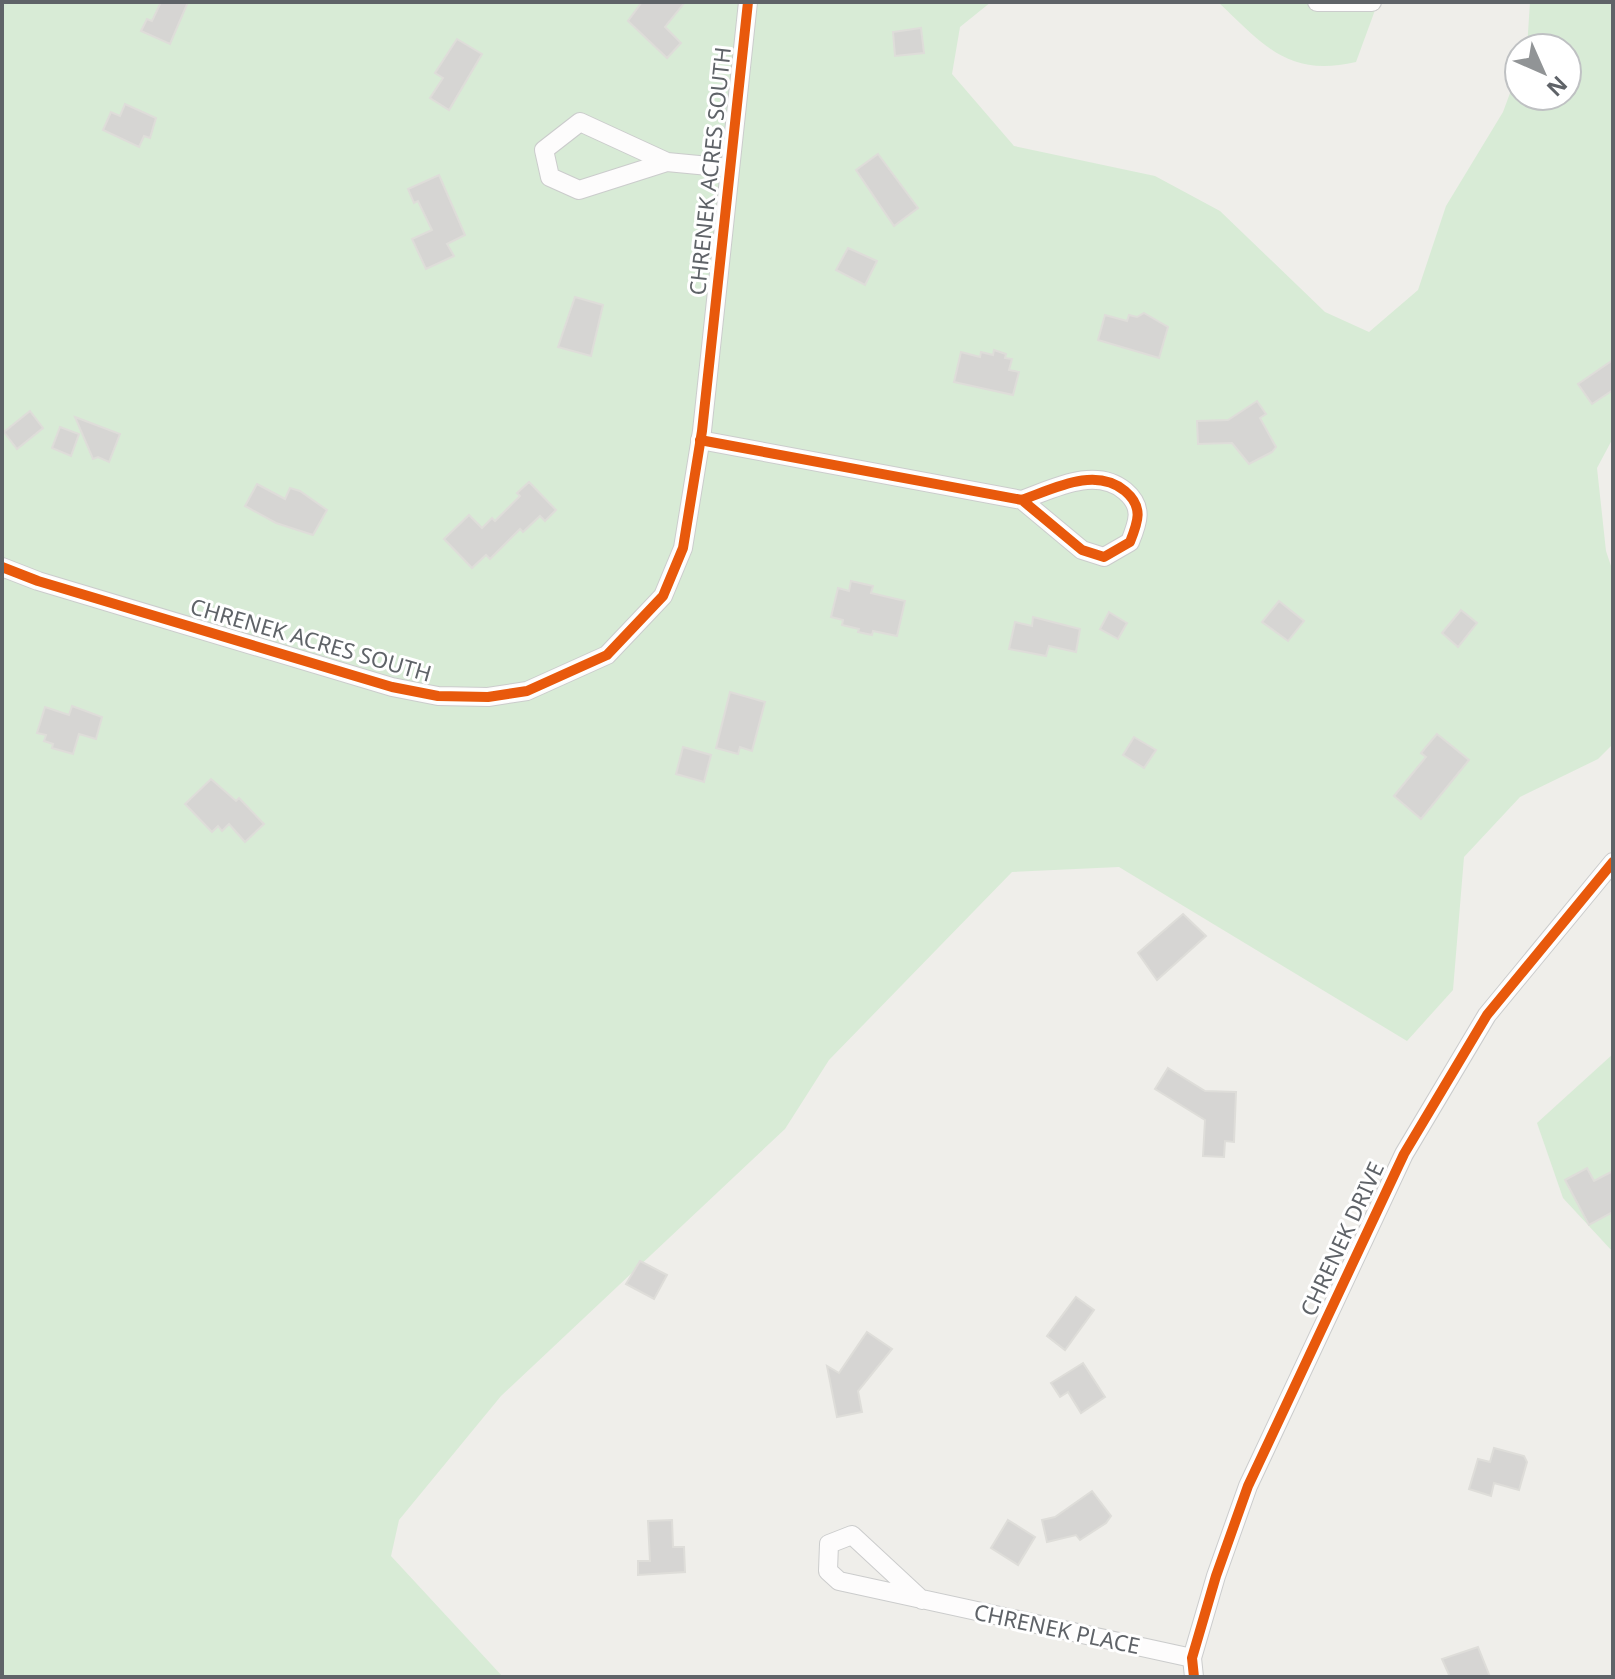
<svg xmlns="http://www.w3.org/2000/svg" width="1615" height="1679" viewBox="0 0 1615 1679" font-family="'Noto Sans',sans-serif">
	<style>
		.green { fill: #d8ebd6 }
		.building { fill: #d6d5d3; stroke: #deddd9; stroke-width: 2 }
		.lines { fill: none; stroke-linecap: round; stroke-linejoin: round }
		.street-casing { stroke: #cbcccc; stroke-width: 20 }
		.street { stroke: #fdfcfc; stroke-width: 18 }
		.cycleway-casing { stroke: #fff; stroke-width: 15 }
		.cycleway { stroke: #e8590c; stroke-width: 10 }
		.labels { text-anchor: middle; stroke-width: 6; stroke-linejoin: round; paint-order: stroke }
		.street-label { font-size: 22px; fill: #5f6368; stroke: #fff }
	</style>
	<rect width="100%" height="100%" fill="#efeeea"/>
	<!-- green -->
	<g class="green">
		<path d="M2,2H991L960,27L952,74L1014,146L1155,176L1220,211L1325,312L1369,332L1418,290L1446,206L1503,112L1519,69V96H1567V48H1527L1530,2H1613V438L1597,468L1606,551L1613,572V744L1598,759L1520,797L1464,857L1453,990L1407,1041L1119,867L1012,872L829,1060L785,1129L501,1396L399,1520L391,1556L503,1677H2Z"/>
		<path d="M1218,2H1378L1356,62C1288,78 1264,45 1218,2Z"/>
		<path d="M1613,1054V1252L1563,1198L1537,1123Z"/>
	</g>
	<!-- building -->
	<g class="building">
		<path d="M161,2H188L170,44L141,31L147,19L152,21Z"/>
		<path d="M642,2H685L665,27L681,43L667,58L628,21Z"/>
		<path d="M921,28L924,53L895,56L893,32Z"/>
		<path d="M457,39L482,54L449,110L430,98L443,78L435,73Z"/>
		<path d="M125,104L156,118L150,138L144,136L139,147L103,130L111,112L120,116Z"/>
		<path d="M878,154L918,208L894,226L856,170Z"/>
		<path d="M439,175L465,235L447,244L454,256L426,269L412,239L432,230L418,201L414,203L408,189Z"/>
		<path d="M848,248L877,261L865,285L836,270Z"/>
		<path d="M575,297L603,305L591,356L558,347Z"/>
		<path d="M1144,313L1168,327L1159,358L1098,340L1105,315L1127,321L1129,315L1137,317Z"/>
		<path d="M994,350L1006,354L1005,358L1012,359L1009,370L1019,372L1013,395L954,382L961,352L980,357L981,352L993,355Z"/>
		<path d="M1613,360V390L1592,404L1578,384Z"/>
		<path d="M1257,401L1266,414L1260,418L1276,447L1272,452L1249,464L1232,443L1198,444L1197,421L1228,420Z"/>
		<path d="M30,411L43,428L17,449L4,432Z"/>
		<path d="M75,417L120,434L109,462L98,457L93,459Z"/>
		<path d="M60,427L79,434L71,456L52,448Z"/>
		<path d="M529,482L556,510L545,521L540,516L523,532L520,529L490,559L486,555L472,568L444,539L469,515L482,528L492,518L495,521L520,496L517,493Z"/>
		<path d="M257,484L285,499L290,488L300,491L327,510L313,535L276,523L245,506Z"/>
		<path d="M851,581L873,586L871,593L905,601L897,636L873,631L872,635L858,632L859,629L842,625L843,620L831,617L838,588L849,591Z"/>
		<path d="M1279,601L1304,621L1288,641L1262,622Z"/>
		<path d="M1461,610L1477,623L1458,647L1442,633Z"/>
		<path d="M1109,612L1127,623L1118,639L1100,629Z"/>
		<path d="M1033,617L1080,629L1076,652L1049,646L1046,656L1009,649L1015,622L1032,626Z"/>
		<path d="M730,692L765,702L752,751L740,747L738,754L716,748Z"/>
		<path d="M72,706L102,717L96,739L79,734L73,754L52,748L53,744L44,741L46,735L37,733L45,707L69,715Z"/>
		<path d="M1437,734L1469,760L1421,819L1394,796L1426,757L1421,753Z"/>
		<path d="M1134,737L1156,750L1144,768L1123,755Z"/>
		<path d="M683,747L711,755L704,782L676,774Z"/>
		<path d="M211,779L236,801L239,798L264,824L245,842L229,824L222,831L218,826L212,832L185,804Z"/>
		<path d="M1183,914L1206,936L1157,980L1138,953Z"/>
		<path d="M1168,1068L1205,1091L1236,1092L1234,1142L1225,1141L1224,1157L1203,1156L1205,1120L1155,1089Z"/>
		<path d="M1587,1168L1594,1181L1613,1171V1212L1589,1225L1565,1180Z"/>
		<path d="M640,1261L667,1275L654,1299L626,1284Z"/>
		<path d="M1076,1297L1094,1310L1065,1350L1047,1336Z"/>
		<path d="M867,1332L892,1349L858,1391L862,1412L837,1417L827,1366L839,1373Z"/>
		<path d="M1083,1363L1105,1397L1081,1413L1068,1392L1060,1397L1051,1383Z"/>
		<path d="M1494,1448L1524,1456L1527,1462L1519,1490L1494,1483L1491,1496L1469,1489L1478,1459L1490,1462Z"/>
		<path d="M1092,1491L1111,1516L1106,1523L1080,1540L1076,1535L1047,1542L1042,1520L1055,1517Z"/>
		<path d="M672,1520L673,1547H684L685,1572L638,1575V1561H650L648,1521Z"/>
		<path d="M1008,1520L1035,1537L1018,1565L991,1548Z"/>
		<path d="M1478,1647L1490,1677H1450L1442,1659Z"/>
	</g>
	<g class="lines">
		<defs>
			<g id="street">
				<path d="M1317,2H1372"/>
				<path d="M667,162L579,190L550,177L544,150L580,122L667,162L730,168"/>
				<path d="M700,440L1022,500L1082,550L1104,557L1130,542C1138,522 1144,507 1125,491C1095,466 1053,489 1022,500"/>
				<path d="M2,567L38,581L392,687L438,696L488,697L527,691L607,655L663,596L683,548L702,431L748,2"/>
				<path d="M922,1600L852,1535L829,1544L828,1571L839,1581L1192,1658"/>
				<path d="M1194,1677L1192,1658L1216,1576L1248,1486L1404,1154L1487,1015L1613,862"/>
			</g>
		</defs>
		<!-- street casing -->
		<use href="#street" class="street-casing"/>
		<!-- street -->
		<use href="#street" class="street"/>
		<defs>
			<g id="cycleway">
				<path d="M700,440L1022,500L1082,550L1104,557L1130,542C1138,522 1144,507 1125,491C1095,466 1053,489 1022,500"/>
				<path d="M2,567L38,581L392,687L438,696L488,697L527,691L607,655L663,596L683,548L702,431L748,2"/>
				<path d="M1194,1677L1192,1658L1216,1576L1248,1486L1404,1154L1487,1015L1613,862"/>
			</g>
		</defs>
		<!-- cycleway casing -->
		<use href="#cycleway" class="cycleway-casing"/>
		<!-- cycleway -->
		<use href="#cycleway" class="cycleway"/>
	</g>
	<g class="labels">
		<!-- street labels -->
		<g class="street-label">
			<text transform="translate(710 171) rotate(-84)" y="8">CHRENEK ACRES SOUTH</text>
			<text transform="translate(311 640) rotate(16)" y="8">CHRENEK ACRES SOUTH</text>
			<text transform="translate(1342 1239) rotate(-65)" y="8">CHRENEK DRIVE</text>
			<text transform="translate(1057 1629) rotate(12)" y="8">CHRENEK PLACE</text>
		</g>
	</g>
	<!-- border -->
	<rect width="1615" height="1679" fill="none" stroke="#5f6368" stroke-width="8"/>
	<!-- north arrow -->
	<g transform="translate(1543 72) rotate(135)"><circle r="38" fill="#ffffff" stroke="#bfc1c3" stroke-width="2"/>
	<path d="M0-6L14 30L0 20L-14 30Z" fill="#919496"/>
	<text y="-12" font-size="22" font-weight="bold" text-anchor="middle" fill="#5f6368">N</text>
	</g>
</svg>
